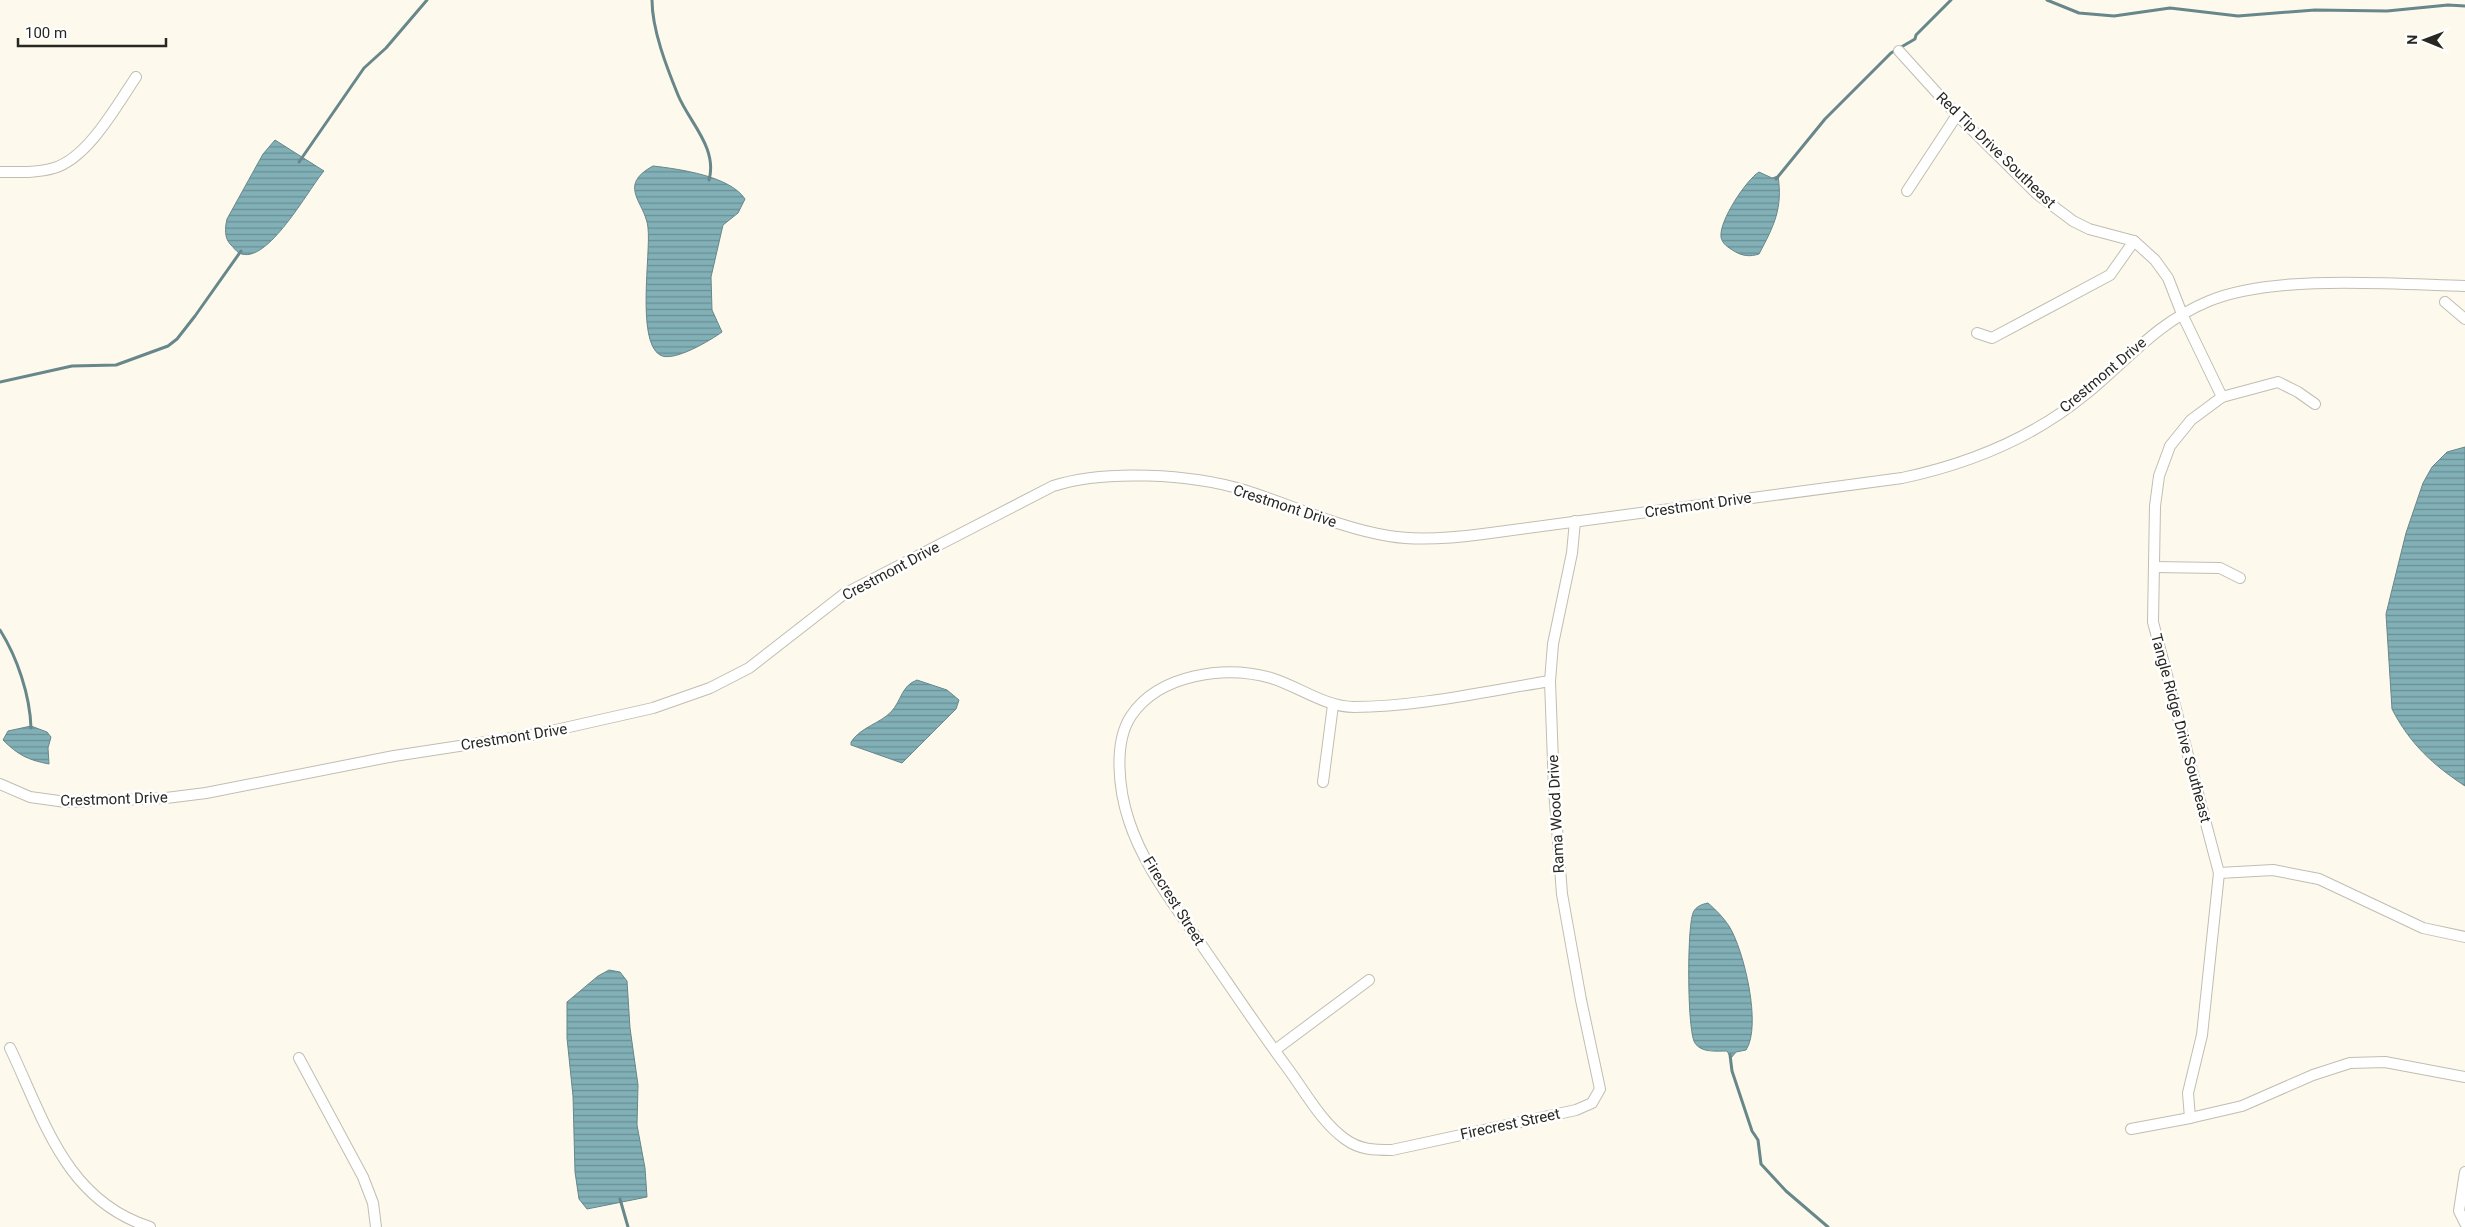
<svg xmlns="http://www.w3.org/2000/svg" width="2465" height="1227" viewBox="0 0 2465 1227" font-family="Roboto,sans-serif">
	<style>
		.water { fill: url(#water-rules); stroke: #67878a }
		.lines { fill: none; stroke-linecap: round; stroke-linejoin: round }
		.stream { stroke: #67878a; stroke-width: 3 }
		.street-casing { stroke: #c0beb1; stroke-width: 12 }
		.street { stroke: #fff; stroke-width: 10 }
		.labels { text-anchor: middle; stroke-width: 5; stroke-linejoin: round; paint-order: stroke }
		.street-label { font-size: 15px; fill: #282722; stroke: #fff }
	</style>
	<defs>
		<pattern id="water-rules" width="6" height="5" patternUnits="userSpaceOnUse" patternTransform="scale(1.25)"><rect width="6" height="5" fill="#82b0b7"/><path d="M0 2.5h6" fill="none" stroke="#6a8f94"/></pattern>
	</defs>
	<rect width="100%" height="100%" fill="#fdfaed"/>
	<!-- water -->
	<g class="water">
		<path d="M275,140L324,171C309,188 267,267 239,253C236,251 233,247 231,245C224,238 225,228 227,219L263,154Z"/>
		<path d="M653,166C679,169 730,176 745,199L738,213L723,225L711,277L712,310L722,332C711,340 673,363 660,355C636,341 651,253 648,228C646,203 616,186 653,166Z"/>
		<path d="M1759,172L1772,178L1778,176C1783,208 1774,226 1759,254C1750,257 1742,256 1734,251C1729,248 1722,244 1721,237C1719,221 1746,180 1759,172Z"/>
		<path d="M2465,447V786C2433,765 2410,744 2392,709L2386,614L2406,533L2423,483L2432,467L2447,452Z"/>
		<path d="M917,680L947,690L959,700L956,709L902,763L851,745V742C861,727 879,724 891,712C902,700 901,686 917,680Z"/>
		<path d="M31,726L47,732L51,737L48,748L49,764C28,760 18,755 3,740L8,731Z"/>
		<path d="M1708,903C1716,910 1723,917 1729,926C1744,950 1762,1026 1746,1050L1736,1052L1731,1058L1727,1051C1717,1051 1701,1053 1695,1043C1687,1032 1687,928 1693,913C1695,907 1702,904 1708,903Z"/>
		<path d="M609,970L620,972L627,981L630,1028L638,1085L637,1125L645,1168L647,1197L587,1209L579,1199L575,1172L573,1096L567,1038V1002L598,976Z"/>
	</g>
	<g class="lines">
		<!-- stream -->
		<g class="stream">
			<path d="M652,0C652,30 667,68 678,95C689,122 718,148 709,180"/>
			<path d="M2047,0L2079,13L2114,16L2170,8L2238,16L2315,10L2387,11L2448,5L2465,6"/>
			<path d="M299,162L364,68L386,48L427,0"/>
			<path d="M1776,179L1825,119L1891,53L1915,39L1916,35L1951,0"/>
			<path d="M0,382L72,366L116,365L168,346L177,339L195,316L241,251"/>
			<path d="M0,630C17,657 30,695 31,728"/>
			<path d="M1730,1055L1732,1071L1752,1131L1758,1140L1761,1164L1786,1191L1828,1227"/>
			<path d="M620,1199L628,1227"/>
		</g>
		<defs>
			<g id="street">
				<path d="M1899,51L1957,115L2037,194L2073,221L2089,229L2134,241L2155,260L2168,278L2182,314L2222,397L2191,420L2170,446L2159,476L2155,506L2153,622L2219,873L2202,1035L2188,1093L2190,1118L2242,1106L2313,1075L2350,1063L2385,1062L2465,1077"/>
				<path d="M0,172C18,172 37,173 54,168C88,158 117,105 136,77"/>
				<path d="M1907,191L1957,115"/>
				<path d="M2445,302L2465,319"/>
				<path d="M1977,333L1992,338L2110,275L2134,241"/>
				<path d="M2222,397L2278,382L2298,392L2315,404"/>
				<path d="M2154,567L2220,568L2240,578"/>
				<path d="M1550,681C1487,691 1417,707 1354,707C1325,707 1298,686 1271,678C1225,665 1159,674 1131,716C1113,743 1119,791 1129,821C1143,864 1171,900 1196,937C1226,980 1255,1024 1286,1066C1304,1090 1321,1122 1345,1139C1360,1150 1374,1150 1392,1150L1576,1110L1592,1103L1600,1089L1581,1000L1562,894L1554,789L1550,681L1553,644L1572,553L1575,521"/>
				<path d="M1323,782L1333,705"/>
				<path d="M0,784L30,797L66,802L166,798L206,793L394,756L538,734L653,708L710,688L749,668L844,594L1053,486C1105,469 1191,474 1244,490C1292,505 1339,528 1389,536C1419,541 1453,538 1483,534L1902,478C1968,464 2034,437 2086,394C2129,359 2156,323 2209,301C2274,274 2394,284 2465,286"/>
				<path d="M2219,873L2273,870L2319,879L2423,928L2465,937"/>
				<path d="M10,1048C44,1119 65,1200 150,1227"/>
				<path d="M1275,1050L1369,980"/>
				<path d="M299,1058L363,1177L373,1203L376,1227"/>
				<path d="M2131,1129L2190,1118"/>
				<path d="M2465,1172L2459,1211L2465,1223"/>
			</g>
		</defs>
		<!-- street casing -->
		<use href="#street" class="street-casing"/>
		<!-- street -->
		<use href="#street" class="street"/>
	</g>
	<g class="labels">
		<!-- street labels -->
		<g class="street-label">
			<text transform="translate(1996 150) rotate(44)" y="5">Red Tip Drive Southeast</text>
			<text transform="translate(2103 375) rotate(-40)" y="5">Crestmont Drive</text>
			<text transform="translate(1698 505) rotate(-8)" y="5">Crestmont Drive</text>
			<text transform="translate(1285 506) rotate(18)" y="5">Crestmont Drive</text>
			<text transform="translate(891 571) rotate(-28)" y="5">Crestmont Drive</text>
			<text transform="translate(2181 728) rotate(75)" y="5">Tangle Ridge Drive Southeast</text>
			<text transform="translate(514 737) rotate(-9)" y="5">Crestmont Drive</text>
			<text transform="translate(114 799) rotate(-2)" y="5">Crestmont Drive</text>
			<text transform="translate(1556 814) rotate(-93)" y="5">Rama Wood Drive</text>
			<text transform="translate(1174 901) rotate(58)" y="5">Firecrest Street</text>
			<text transform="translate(1510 1124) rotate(-12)" y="5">Firecrest Street</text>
		</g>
	</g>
	<!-- north arrow -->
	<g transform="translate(2425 40) rotate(271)" stroke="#ffffff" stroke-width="4" paint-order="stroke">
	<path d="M0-4L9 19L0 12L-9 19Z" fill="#282722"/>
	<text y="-8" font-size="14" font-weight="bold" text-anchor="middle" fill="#282722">N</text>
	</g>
	<!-- scale -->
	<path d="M18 38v8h148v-8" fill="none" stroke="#282722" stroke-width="2.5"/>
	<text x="25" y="38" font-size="15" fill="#282722" stroke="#ffffff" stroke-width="4" paint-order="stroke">100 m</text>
</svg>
